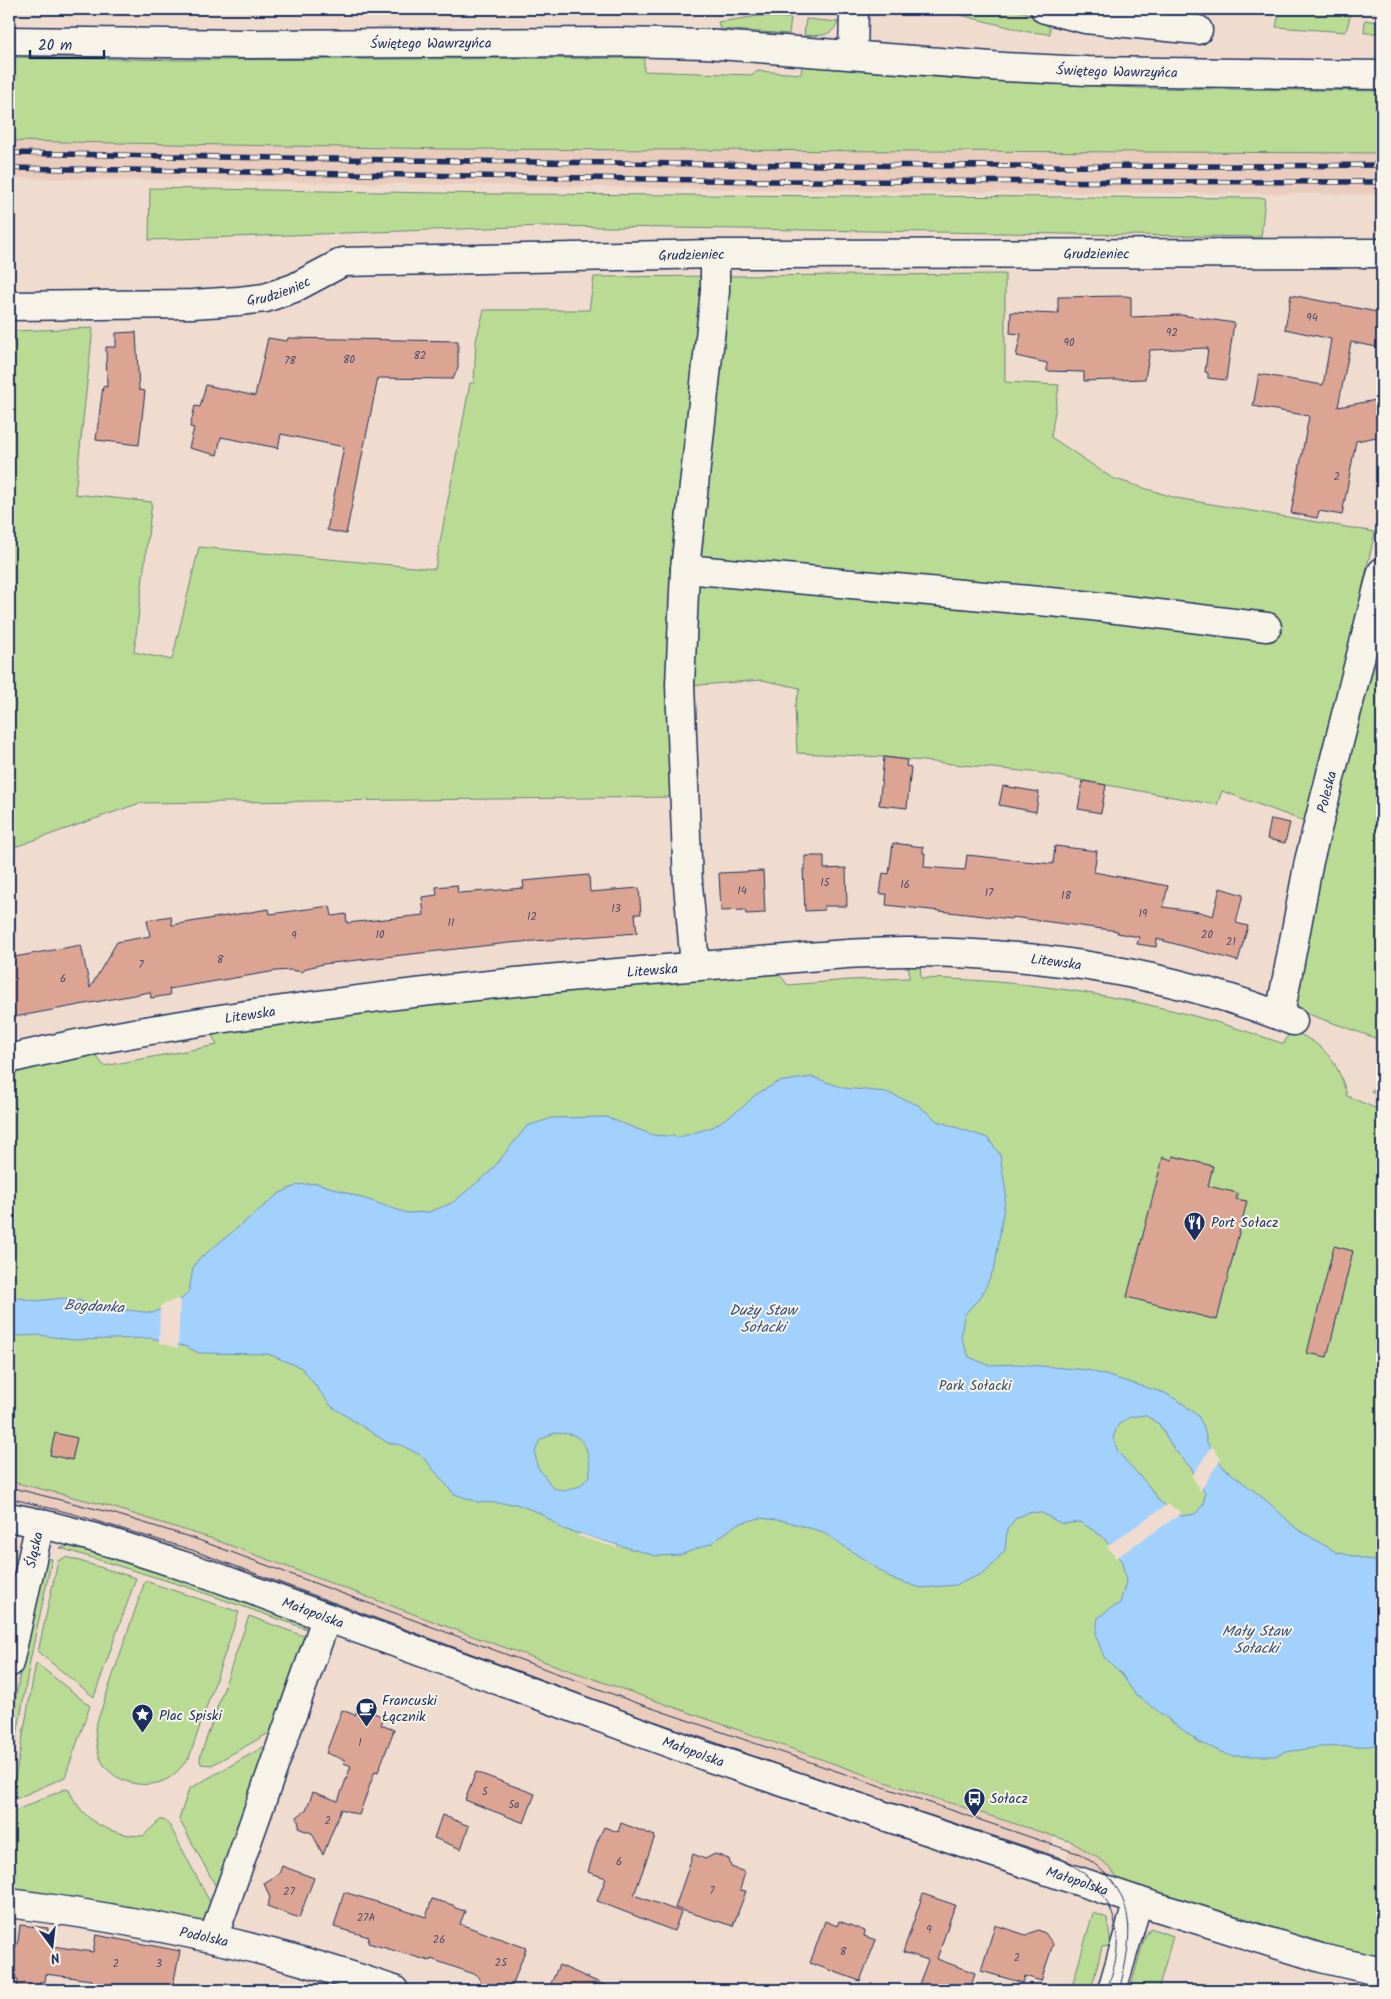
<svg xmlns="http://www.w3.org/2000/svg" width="1391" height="1999" viewBox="0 0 1391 1999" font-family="Kalam,sans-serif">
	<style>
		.built { fill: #e9ccbc }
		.green { fill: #badb94; stroke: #6a8579 }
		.water { fill: #a3d1fe; stroke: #6d90be; fill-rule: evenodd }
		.pier { fill: #efdcce }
		.building { fill: #dca593; stroke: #1b2f5e }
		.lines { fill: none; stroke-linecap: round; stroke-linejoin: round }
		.minor-casing { stroke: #1b2f5e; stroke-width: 31 }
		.minor { stroke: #f7f3e8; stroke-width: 28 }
		.tram { stroke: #1b2f5e; stroke-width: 1 }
		.rail-casing { stroke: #1b2f5e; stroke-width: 5.5 }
		.rail { stroke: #f7f3e8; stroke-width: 4; stroke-dasharray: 11; stroke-linecap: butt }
		.labels { text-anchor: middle; stroke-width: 4; stroke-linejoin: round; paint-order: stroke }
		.number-label { font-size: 11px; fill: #4b4c6b }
		.street-label { font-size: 14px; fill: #1b2f5e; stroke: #f7f3e8 }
		.poi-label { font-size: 14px; fill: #1b2f5e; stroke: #f7f3e8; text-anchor: start }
		.park-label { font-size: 14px; fill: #3b5169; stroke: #f7f3e8 }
		.water-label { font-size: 15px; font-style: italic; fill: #364f7e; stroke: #f7f3e8 }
	</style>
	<rect width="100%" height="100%" fill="#efdcce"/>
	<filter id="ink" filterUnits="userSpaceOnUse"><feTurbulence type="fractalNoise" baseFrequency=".02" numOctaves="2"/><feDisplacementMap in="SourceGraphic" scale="10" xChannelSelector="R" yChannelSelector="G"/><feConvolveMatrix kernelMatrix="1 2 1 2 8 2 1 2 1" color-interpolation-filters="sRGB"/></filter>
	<g filter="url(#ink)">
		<!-- built -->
		<g class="built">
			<path d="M9,141L449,149L1382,153V194L944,192L9,178Z"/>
			<path d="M9,1481L105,1505L213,1539L475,1637L900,1787L1054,1837L1047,1857L9,1506Z"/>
			<path d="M1072,1842L1103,1861L1113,1872L1121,1886L1065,1864Z"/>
		</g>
		<!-- green -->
		<g class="green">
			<path d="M959,9C984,9 1011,5 1034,16C1040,19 1045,24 1050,28V34L1029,32L960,15Z"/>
			<path d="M1280,9H1352L1346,32L1276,27Z"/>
			<path d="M759,16L791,18L789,34L720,29L718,22Z"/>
			<path d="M806,19L838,22C832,37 819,36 804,35Z"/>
			<path d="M1365,20L1382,23V33H1364Z"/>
			<path d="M9,57L181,60L644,58V71L753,75L757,71L801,74L802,66L972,80L1138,88L1382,91V153L449,149L9,141Z"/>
			<path d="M150,188L496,194L1265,198L1261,237L544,226L149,240Z"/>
			<path d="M1005,274V382L1059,385L1051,437L1112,478L1176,498L1375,532L1309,823L1222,791L1217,805L1041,773L884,757L797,753L795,707L800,688L762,680L688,686L675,797L140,803L9,849V386L14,331L93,328L75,494L152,502L134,652L172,660L199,547L435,569L470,383H474L476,341L484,310H589L594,277Z"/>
			<path d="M1382,628V1052L1378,1039L1291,1008L1311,884L1357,711Z"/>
			<path d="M920,961L921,978C1049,981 1163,1001 1284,1044L1290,1030C1323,1043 1338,1060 1347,1096L1382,1111V1960L1307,1941L1121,1886L1113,1872L1103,1861L1072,1842L900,1787L475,1637L213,1539L105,1505L9,1481V1069L92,1051L104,1066L217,1045L209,1030L299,1016L775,969L788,985L849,980L909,978V962Z"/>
			<path d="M1382,1075V1097L1371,1092Z"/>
			<path d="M70,1546L81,1547L134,1561L295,1619L307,1629L184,1586L60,1548Z"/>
			<path d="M66,1557L136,1578L94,1697L38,1652L58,1561Z"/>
			<path d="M48,1558L52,1559L31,1656L9,1781V1733L21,1669L45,1564Z"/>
			<path d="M145,1581L239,1612L189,1758C181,1767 174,1777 163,1781C141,1790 110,1781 100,1758C96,1748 96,1738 95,1728Z"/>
			<path d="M249,1616L309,1638L278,1728L212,1765L201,1764L200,1760L201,1754Z"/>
			<path d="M36,1663L90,1706L65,1777L11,1801Z"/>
			<path d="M274,1741L220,1894L179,1819L189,1789Z"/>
			<path d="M65,1789L69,1790C83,1822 110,1835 143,1836L160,1820H164L170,1826L214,1910L207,1921L200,1924L9,1893L10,1813Z"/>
			<path d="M1093,1913L1107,1918L1111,1946L1102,1947L1091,1990H1071Z"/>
			<path d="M1150,1928L1173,1936L1158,1990H1130L1144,1939Z"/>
		</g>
		<!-- water -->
		<path class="water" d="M812,1077L844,1088L886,1092L918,1105L937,1121L988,1138L1000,1155L1006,1193L995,1266L982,1295L964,1315L961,1337L969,1357L988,1365L1016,1364L1088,1370L1165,1393L1182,1403L1198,1416L1203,1425L1207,1442L1223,1467L1267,1501L1297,1529L1336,1552L1382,1563V1743L1370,1746L1319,1747L1286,1752L1275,1756H1230L1199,1742L1135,1694L1121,1673L1104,1657L1096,1636L1098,1618L1108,1610L1120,1603L1126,1582L1122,1562L1102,1536L1080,1522L1062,1524L1042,1513L1029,1512L1015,1519L1007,1530L1005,1550L986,1572L956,1585L921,1588L893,1579L823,1532L785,1521L760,1518L737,1524L712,1543L680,1555L656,1556L563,1529L540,1513L516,1504L478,1502L454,1494L422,1456L401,1445L388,1443L331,1406L302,1368L268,1354L199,1353L187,1347L151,1338L73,1340L40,1335L19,1336L9,1333V1296L35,1301L64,1298L81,1301L92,1306L153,1313L183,1298L189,1291L193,1268L198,1260L280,1193L298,1185L317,1183L407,1213L429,1212L452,1203L490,1172L527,1126L552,1118L606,1117L653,1135L680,1137L713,1127L743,1107L755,1095L778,1082ZM1145,1415L1159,1424L1174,1449L1191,1468L1205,1493L1204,1504L1195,1514L1182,1516L1160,1502L1148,1485L1118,1452L1113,1437L1118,1425L1130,1417ZM554,1433C559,1434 566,1433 570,1434C588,1439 590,1459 590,1475L580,1486L565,1491L553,1488L537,1466L535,1452L540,1440Z"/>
		<!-- pier -->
		<g class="pier">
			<path d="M176,1299H180L178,1348L159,1343L160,1306Z"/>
			<path d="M1212,1446L1221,1459L1200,1491L1192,1476Z"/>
			<path d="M1168,1504L1182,1513L1116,1558L1107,1546Z"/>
			<path d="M581,1534L616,1545L618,1548L577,1536Z"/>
		</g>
		<!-- building -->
		<g class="building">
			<path d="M1291,295L1382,313V348L1351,342L1338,407L1382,399V436L1356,441L1342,515L1319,511L1317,518L1291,513L1309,416L1253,406L1259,374L1323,385L1331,339L1285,329Z"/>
			<path d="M1125,296L1131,297V317L1181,315L1234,323L1226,380L1208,378V373L1205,372L1208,348L1150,350L1145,379L1084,381V372L1047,371V363L1016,356L1021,334L1010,333L1011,312L1058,314V297Z"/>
			<path d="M136,332L139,390L145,391L139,445L96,440L103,386L107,387L106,347H116V333Z"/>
			<path d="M268,338L287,341L288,338L458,341V368L453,379L378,378L346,534L327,530L344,447L281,434L278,448L221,437L217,455L189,448L194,428L190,427L195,406L200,407L206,385L255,396Z"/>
			<path d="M884,757L907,760L906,766L911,767L907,808L879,805Z"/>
			<path d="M1083,781L1106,785L1101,813L1078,809Z"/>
			<path d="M1003,786L1039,792L1036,812L999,805Z"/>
			<path d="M1271,819L1290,823L1285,843L1267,839Z"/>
			<path d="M893,843L923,847V853H925L924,867L965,870L967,855L1053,864L1055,846L1097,851L1094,872L1168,886L1163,907L1200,912L1213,916L1220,888L1243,895L1236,923L1248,926L1238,961L1157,939L1156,947L1137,944L1139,937L1117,933L1118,931L1012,917L1011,919L886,905L887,894H880L883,873L889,874Z"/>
			<path d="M805,856H824V869L846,868L847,906H824V910L805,911L803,869H805Z"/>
			<path d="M763,871L765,913L746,914L745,910L721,911L719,873Z"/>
			<path d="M589,875L590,892L639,888L641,914H635L637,933L509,943L323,964L307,968L302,972L291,970L276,971L169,989L170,995L151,998L150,992L9,1018V958L81,945L90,988L117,942L150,936L147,920L171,916L172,925L269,909L270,914L330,906L332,916L346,914L347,923L424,915L422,897L437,895L436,887L457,885L458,893L474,892L524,888L523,881Z"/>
			<path d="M1173,1156L1213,1166L1208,1186L1238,1193L1236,1199L1247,1201L1217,1320L1127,1297L1163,1157L1172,1160Z"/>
			<path d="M1334,1246L1353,1251L1327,1357L1307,1353Z"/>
			<path d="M55,1433L77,1438L72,1460L50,1455Z"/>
			<path d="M358,1707L384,1717L381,1725L394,1730L378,1772L375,1771L359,1815L341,1809L323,1855L312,1833L300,1829L297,1817L306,1810L313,1792L338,1801L351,1766L344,1763L345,1760L326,1753L342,1710L355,1715Z"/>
			<path d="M476,1772L535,1794L524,1823L465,1800Z"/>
			<path d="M442,1815L469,1826L461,1849L434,1838Z"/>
			<path d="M621,1823L655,1836L634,1895L681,1912L674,1931L597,1901L606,1878L588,1872L597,1842L604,1827L618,1832Z"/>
			<path d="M693,1854L705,1859L715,1854L729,1859L731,1867L745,1872L740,1890L746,1891L733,1926L675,1908Z"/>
			<path d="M282,1866L314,1878L299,1918L267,1906L270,1898L264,1883L279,1874Z"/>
			<path d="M344,1892L426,1917L432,1899L453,1905L455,1908L465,1911L460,1924L526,1948L511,1989L499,1984L490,1987L481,1983L477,1975L431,1959L430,1961L368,1943L369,1937L334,1927Z"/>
			<path d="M923,1894L955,1905L937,1959L975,1973L970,1990H917L928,1960L903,1952Z"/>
			<path d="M825,1921L837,1926L839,1921L865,1931L864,1936L876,1940L860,1981L810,1963Z"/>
			<path d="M20,1925L48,1928L47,1939L53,1940L52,1946L93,1952L96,1935L180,1951L172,1990H115L90,1985L92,1980L45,1974L44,1982H40V1987L17,1990L18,1979L13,1978L15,1960L14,1951L18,1941Z"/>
			<path d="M995,1925L1026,1935L1038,1930L1045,1933L1053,1944L1041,1981L1025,1976L1023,1983L981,1971Z"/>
			<path d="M559,1965L616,1990H548Z"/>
		</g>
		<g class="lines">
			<defs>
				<g id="minor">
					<path d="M1045,9L1085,19L1198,30"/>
					<path id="s1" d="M9,41L246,44L617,42L706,44L1004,67L1087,71L1382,75"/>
					<path d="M853,55L854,9"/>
					<path id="s2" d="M9,306L192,304L239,301L265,298L294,288L343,262L715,254L1382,253"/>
					<path d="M685,569L1083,605L1267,627"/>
					<path d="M695,966L688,884L680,685L685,569L715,291V254"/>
					<path id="s3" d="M1280,1015L1309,861L1382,572"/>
					<path id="s4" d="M9,1059C83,1041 158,1028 233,1017C341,1001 449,988 558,978C625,972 692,967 760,961C812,957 864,951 916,952C1042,953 1176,974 1293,1021"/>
					<path id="s5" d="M9,1517C78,1530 144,1553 211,1575L705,1756L1138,1901L1321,1958L1382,1972"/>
					<path id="s6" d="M9,1663L40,1523"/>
					<path id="s7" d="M9,1903C140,1920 269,1946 394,1990"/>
					<path d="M213,1938L326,1619"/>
					<path d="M1112,1990L1138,1901"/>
				</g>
			</defs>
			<!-- minor casing -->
			<use href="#minor" class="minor-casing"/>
			<!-- minor -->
			<use href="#minor" class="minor"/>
			<!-- tram -->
			<g class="tram">
				<path d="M9,1487L112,1513L196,1539L634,1702L1080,1854C1137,1889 1135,1932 1119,1990"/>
				<path d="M9,1498L70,1513L192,1550L631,1713L819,1779L1058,1857C1094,1873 1120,1908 1117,1949C1116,1963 1111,1977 1107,1990"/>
			</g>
			<defs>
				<g id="rail">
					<path d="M9,153C466,162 924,169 1382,165"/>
					<path d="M9,168L761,181L1382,182"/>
				</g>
			</defs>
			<!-- rail casing -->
			<use href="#rail" class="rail-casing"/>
			<!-- rail -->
			<use href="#rail" class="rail"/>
		</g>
	</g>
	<!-- icons -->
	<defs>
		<symbol id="restaurant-pin" viewBox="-11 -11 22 30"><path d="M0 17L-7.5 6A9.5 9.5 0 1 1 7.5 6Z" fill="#1b2f5e" stroke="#f7f3e8"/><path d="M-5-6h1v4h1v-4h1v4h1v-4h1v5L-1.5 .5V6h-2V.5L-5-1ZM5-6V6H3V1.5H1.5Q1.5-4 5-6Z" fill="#fff"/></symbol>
		<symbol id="cafe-pin" viewBox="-11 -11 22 30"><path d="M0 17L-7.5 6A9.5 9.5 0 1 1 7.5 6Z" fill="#1b2f5e" stroke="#f7f3e8"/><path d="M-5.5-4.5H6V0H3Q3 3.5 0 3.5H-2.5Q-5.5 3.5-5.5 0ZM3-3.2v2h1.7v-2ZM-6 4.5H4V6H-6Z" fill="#fff"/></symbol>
		<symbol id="sight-pin" viewBox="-11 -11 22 30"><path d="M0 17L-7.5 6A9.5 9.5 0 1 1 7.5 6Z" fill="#1b2f5e" stroke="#f7f3e8"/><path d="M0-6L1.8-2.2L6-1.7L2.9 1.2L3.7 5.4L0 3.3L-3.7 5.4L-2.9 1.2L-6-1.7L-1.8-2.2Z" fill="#fff"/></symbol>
		<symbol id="bus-pin" viewBox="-11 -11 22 30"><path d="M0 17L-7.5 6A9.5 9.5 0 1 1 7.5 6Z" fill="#1b2f5e" stroke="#f7f3e8"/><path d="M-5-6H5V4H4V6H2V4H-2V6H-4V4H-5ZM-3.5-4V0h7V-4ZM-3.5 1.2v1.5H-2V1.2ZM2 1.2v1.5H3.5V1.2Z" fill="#fff"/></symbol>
	</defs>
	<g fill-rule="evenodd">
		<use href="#restaurant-pin" x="1182" y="1210" width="25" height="34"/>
		<use href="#cafe-pin" x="354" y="1696" width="25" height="34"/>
		<use href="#sight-pin" x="130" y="1702" width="25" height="34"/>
		<use href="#bus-pin" x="962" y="1786" width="25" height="34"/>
	</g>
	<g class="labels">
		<!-- number labels -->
		<g class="number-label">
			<text x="1312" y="321">94</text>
			<text x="1172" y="336">92</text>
			<text x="1069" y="346">90</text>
			<text x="420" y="359">82</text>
			<text x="349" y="363">80</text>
			<text x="290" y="364">78</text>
			<text x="1337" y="480">2</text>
			<text x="825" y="886">15</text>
			<text x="905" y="888">16</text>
			<text x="742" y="894">14</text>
			<text x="989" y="896">17</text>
			<text x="1066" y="899">18</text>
			<text x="616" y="912">13</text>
			<text x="1143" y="917">19</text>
			<text x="532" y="920">12</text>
			<text x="451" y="926">11</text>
			<text x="380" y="938">10</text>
			<text x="1207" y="938">20</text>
			<text x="294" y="939">9</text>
			<text x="1231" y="945">21</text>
			<text x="220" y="963">8</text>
			<text x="141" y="968">7</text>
			<text x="63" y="982">6</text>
			<text x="360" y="1746">1</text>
			<text x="485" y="1795">5</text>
			<text x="514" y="1808">5a</text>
			<text x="328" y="1824">2</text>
			<text x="619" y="1865">6</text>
			<text x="712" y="1894">7</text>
			<text x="289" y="1895">27</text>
			<text x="366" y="1921">27A</text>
			<text x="929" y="1933">9</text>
			<text x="439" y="1943">26</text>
			<text x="843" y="1955">8</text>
			<text x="1017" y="1961">2</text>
			<text x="501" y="1966">25</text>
			<text x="116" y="1967">2</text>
			<text x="159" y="1967">3</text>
		</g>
		<!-- street labels -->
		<g class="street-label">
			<text dy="5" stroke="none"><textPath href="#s1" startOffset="422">Świętego Wawrzyńca</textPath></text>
			<text dy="5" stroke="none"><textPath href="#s1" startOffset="1109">Świętego Wawrzyńca</textPath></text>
			<text dy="5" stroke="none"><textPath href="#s2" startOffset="1096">Grudzieniec</textPath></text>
			<text dy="5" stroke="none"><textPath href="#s2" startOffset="691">Grudzieniec</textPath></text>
			<text dy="5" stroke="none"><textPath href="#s2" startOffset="271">Grudzieniec</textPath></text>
			<text dy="5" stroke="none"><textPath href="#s3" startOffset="228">Poleska</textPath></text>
			<text dy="5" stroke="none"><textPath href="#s4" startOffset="1055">Litewska</textPath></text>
			<text dy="5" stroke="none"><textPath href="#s4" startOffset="650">Litewska</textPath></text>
			<text dy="5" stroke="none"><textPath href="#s4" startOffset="245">Litewska</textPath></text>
			<text dy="5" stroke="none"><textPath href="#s6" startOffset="116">Śląska</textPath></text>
			<text dy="5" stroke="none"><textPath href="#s5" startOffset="319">Małopolska</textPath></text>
			<text dy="5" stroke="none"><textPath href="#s5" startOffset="724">Małopolska</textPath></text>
			<text dy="5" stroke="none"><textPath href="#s5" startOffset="1129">Małopolska</textPath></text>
			<text dy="5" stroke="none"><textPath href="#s7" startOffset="198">Podolska</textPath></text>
		</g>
		<!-- poi labels -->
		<g class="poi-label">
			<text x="1211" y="1227">Port Sołacz</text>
			<text x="382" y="1705">Francuski<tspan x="382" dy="16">Łącznik</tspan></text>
			<text x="159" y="1720">Plac Spiski</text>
			<text x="990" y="1803">Sołacz</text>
		</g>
		<!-- park labels -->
		<g class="park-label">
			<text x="975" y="1390">Park Sołacki</text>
		</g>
		<!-- water labels -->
		<g class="water-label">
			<text transform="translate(94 1306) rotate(3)" y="5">Bogdanka</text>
			<text x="763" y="1315">Duży Staw<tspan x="763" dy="17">Sołacki</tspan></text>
			<text x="1256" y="1636">Mały Staw<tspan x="1256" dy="17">Sołacki</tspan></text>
		</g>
	</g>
	<!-- margin -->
	<rect width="1391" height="1999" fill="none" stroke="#f7f3e8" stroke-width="30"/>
	<rect x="15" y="15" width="1361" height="1969" fill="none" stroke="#1b2f5e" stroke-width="2" filter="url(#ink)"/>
	<!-- north arrow -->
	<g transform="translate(52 1946) rotate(165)" stroke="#f7f3e8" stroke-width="4" paint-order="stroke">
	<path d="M0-4L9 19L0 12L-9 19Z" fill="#1b2f5e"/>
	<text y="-8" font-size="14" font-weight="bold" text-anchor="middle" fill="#1b2f5e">N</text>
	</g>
	<!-- scale -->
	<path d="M30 50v8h74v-8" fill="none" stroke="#1b2f5e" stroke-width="2.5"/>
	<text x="38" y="50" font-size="15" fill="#1b2f5e" stroke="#f7f3e8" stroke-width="4" paint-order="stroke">20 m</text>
</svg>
